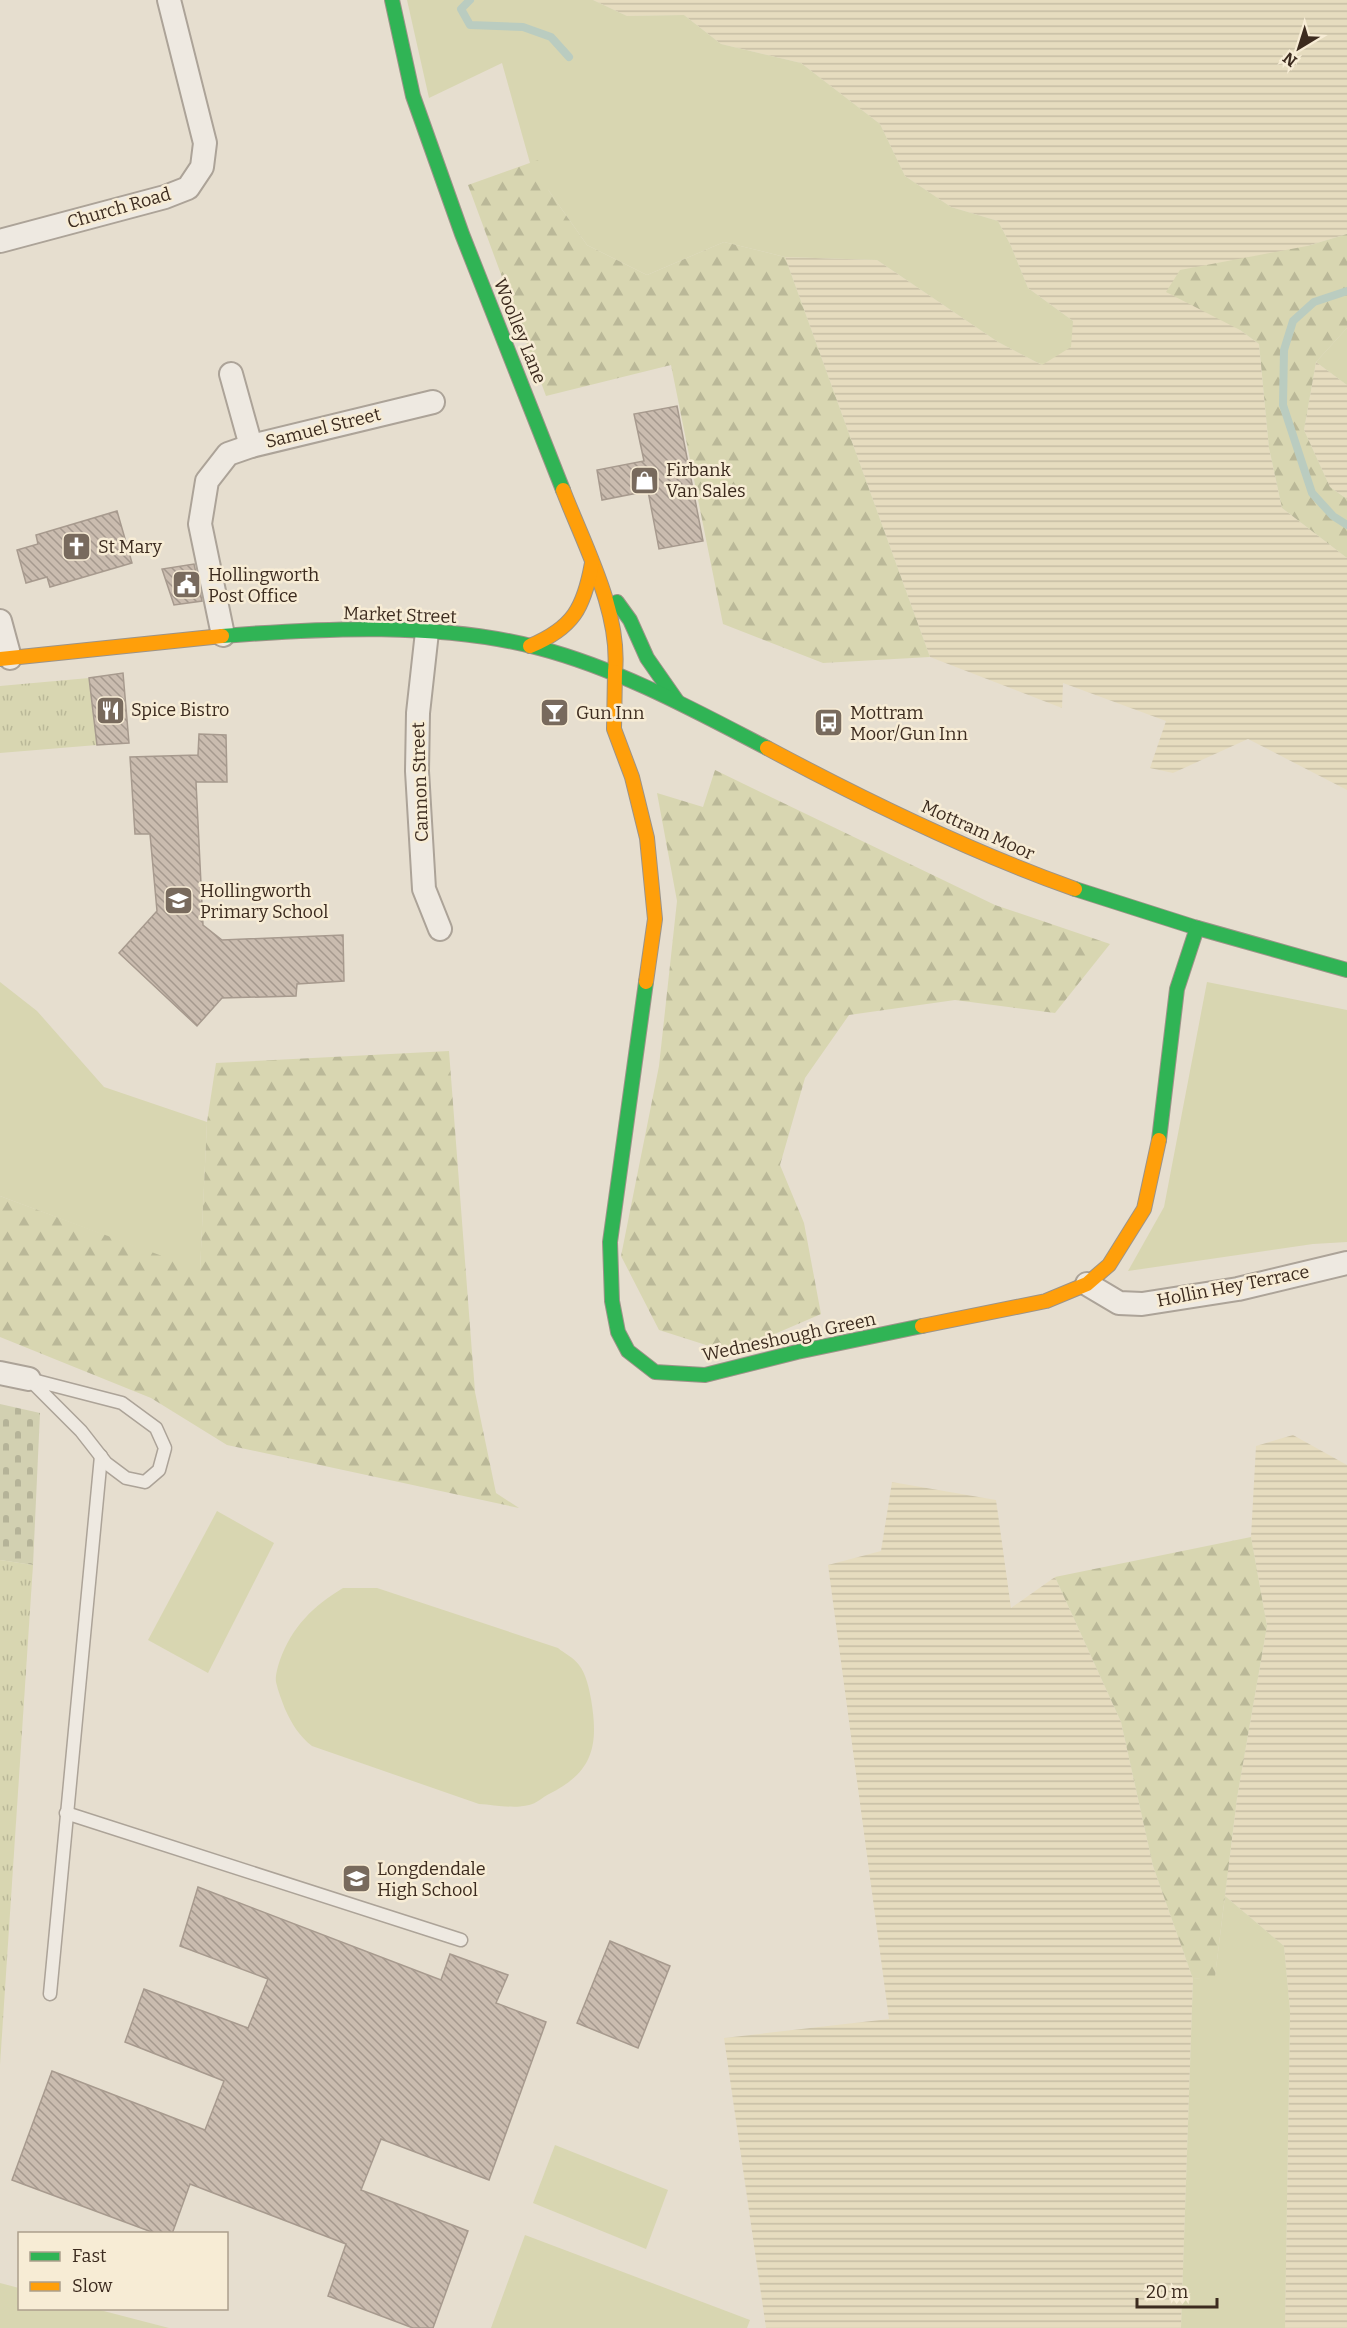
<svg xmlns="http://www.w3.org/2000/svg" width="1347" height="2328" viewBox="0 0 1347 2328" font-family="Bitter,serif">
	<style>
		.farmland { fill: url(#farmland-rules) }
		.green { fill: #d8d6b1 }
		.forest { fill: url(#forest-firs) }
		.cemetery { fill: url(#cemetery-stones) }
		.park { fill: url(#park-tufts) }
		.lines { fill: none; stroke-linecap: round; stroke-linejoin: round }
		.stream { stroke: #baccc0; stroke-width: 8 }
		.building { fill: url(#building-back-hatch); stroke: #a79a8e; stroke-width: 1.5 }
		.lane-casing { stroke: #aca398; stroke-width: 15 }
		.street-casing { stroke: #aca398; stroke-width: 26 }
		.fast-casing { stroke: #9c9388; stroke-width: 16 }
		.slow-casing { stroke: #9c9388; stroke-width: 16 }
		.lane { stroke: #eee9e1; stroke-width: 12 }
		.street { stroke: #eee9e1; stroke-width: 22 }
		.fast { stroke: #30b455; stroke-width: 14 }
		.slow { stroke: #ff9f0a; stroke-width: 14 }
		.labels { text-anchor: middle; stroke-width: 5; stroke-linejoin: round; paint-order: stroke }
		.street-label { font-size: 18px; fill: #3c2b1f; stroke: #f7ecd5 }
		.poi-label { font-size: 18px; fill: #3c2b1f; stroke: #f7ecd5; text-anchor: start }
	</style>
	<defs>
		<pattern id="farmland-rules" width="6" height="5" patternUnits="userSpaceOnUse" patternTransform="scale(1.5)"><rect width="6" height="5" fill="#e6dcbf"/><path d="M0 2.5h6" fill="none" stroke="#c6bda4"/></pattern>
		<pattern id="forest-firs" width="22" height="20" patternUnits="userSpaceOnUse" patternTransform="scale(1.5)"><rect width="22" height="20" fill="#d8d6b1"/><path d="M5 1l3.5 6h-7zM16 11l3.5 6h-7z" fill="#bab898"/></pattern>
		<pattern id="cemetery-stones" width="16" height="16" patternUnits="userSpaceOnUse" patternTransform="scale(1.5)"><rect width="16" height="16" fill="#d2d0b1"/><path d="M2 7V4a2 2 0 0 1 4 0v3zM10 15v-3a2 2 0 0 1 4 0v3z" fill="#b5b398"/></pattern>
		<pattern id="park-tufts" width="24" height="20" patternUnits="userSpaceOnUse" patternTransform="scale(1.5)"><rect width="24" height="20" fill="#d8d6b1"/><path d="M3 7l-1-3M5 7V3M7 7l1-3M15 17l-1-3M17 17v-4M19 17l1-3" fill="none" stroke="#bab898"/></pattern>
		<pattern id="building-back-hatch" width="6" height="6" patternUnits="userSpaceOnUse" patternTransform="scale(1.5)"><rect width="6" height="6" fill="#cabcaf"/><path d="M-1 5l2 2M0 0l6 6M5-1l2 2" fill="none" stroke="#a5998e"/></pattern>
	</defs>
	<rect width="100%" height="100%" fill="#e6decf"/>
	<!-- farmland -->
	<g class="farmland">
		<path d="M593,0H1347V234L1307,246L1240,330L1259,344L1269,448L1282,508L1347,558V790L1248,739L1173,773L1150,768L1166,721L1063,683L1062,708L930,657L785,257L877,260L998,342L1042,365L1073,321L1028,288L1011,246L998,221L951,207L905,176L880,124L801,63L721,44L684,15L627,16Z"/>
		<path d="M1316,362L1347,385V499L1330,487L1304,430Z"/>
		<path d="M1293,1435L1347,1465V2328H1285L1290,2011L1284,1946L1225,1896L1237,1798L1267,1626L1251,1537L1256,1446Z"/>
		<path d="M892,1482L996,1500L1011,1608L1055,1577L1121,1722L1153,1866L1193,1979L1181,2328H766L724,2038L889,2019L828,1565L881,1551Z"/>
	</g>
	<!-- green -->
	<g class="green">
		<path d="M407,0H593L627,16L684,15L721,44L801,63L880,124L905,176L951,207L998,221L1011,246L1028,288L1073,321L1071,347L1042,365L998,342L877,260L785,257L724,242L647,275L587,245L549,191L530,163L502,63L429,98Z"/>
		<path d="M1347,328V385L1316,362Z"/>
		<path d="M0,982L37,1011L104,1087L207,1122L200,1271L0,1196Z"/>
		<path d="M1207,982L1347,1010V1242L1313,1244L1128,1271L1164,1207Z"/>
		<path d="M217,1511L274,1543L208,1673L148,1640Z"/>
		<path d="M343,1588H377L558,1648C564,1653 574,1658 579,1665C586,1674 589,1688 591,1699C599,1746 593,1772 549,1794C543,1797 536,1804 529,1805C514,1809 495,1805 479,1804L312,1746C299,1736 292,1724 285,1709C282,1701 278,1691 276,1682C275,1676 278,1666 280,1660C292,1627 313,1606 343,1588Z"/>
		<path d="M1225,1896L1284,1946L1290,2011L1285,2328H1181L1193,1979L1215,1976Z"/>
		<path d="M555,2145L668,2190L646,2249L533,2203Z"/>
		<path d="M525,2235L750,2320L747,2328H491Z"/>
		<path d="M0,2283L19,2288L20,2308L96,2309L169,2328H0Z"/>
	</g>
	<!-- forest -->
	<g class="forest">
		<path d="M538,160L549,191L587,245L647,275L724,242L785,257L930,657L823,663L723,624L671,365L546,396L468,185Z"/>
		<path d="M1347,234V328L1316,362L1304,430L1330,487L1347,499V558L1282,508L1269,448L1259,344L1240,330L1166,292L1180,270L1307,246Z"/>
		<path d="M715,770L995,905L1110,944L1055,1013L955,1000L849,1015L805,1078L780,1165L804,1223L821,1314L731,1353L659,1330L621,1256L659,1066L677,901L657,793L703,807Z"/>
		<path d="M449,1051L475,1392L496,1493L519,1508L227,1445L151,1398L0,1337V1196L200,1270L207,1122L216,1063Z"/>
		<path d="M1251,1537L1267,1626L1237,1798L1215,1977L1193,1979L1153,1866L1121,1722L1055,1577Z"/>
	</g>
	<!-- cemetery -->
	<path class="cemetery" d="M0,1404L40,1413L33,1565L0,1560Z"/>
	<!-- park -->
	<g class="park">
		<path d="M89,678L97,745L0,753V686Z"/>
		<path d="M0,1560L33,1565L0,2065Z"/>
	</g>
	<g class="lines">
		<!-- stream -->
		<g class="stream">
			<path d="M470,0L461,9L470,25L523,27L551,37L569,57"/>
			<path d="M1347,291L1314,302L1293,321L1284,350L1283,405L1312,493L1333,516L1347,525"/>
		</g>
	</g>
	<!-- building -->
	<g class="building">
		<path d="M677,406L703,541L659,549L648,491L602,500L597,470L644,461L634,414Z"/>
		<path d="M117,511L132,563L50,587L47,577L26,583L17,550L38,544L36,535Z"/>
		<path d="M194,564L202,601L174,605L162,569Z"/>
		<path d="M123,673L129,743L97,745L89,678Z"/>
		<path d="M199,734L226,735L227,782H196L203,925L222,940L343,935L344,981L297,984L296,996L222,998L197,1026L119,953L157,911L150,834H135L130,757L198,755Z"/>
		<path d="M198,1887L441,1980L450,1954L508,1975L496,2003L546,2022L489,2180L381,2139L361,2190L468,2231L433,2328H413L328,2296L346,2244L190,2184L172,2234H157L12,2180L52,2071L205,2130L224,2081L125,2042L144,1989L248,2028L268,1979L180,1946Z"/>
		<path d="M610,1941L670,1966L638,2048L577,2023Z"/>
	</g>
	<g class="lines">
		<defs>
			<g id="lane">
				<path d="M29,1379L122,1403L156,1428L165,1448L159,1470L145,1482L126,1478L106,1463L81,1431Z"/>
				<path d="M66,1813L461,1940"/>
				<path d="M50,1994L101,1456"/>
			</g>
			<g id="street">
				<path d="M0,241L165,197L188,188L202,167L205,143L169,0"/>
				<path d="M231,374L251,446"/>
				<path d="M0,621L10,658"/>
				<path d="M427,632L418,713L417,771L424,889L440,929"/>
				<path d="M223,635L200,524L207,481L228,454L251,446L433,402"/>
				<path d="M1087,1284L1119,1303L1142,1304L1238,1289L1347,1263"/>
				<path d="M0,1373L29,1379"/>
			</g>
			<g id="fast">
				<path d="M392,0L413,96L462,234L563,490"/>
				<path d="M617,602L630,620L647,658L677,701"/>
				<path d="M222,636C323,628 441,622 539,648C619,669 694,710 767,748"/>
				<path d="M1075,889L1194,927L1347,970"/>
				<path d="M646,982L610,1242L612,1301L618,1332L628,1351L655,1372L705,1375L797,1352L922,1326"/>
				<path d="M1159,1140L1177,989L1197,928"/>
			</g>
			<g id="slow">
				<path d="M563,490C584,545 621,612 615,672"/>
				<path d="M530,646C573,628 584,608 592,563"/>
				<path d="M0,659L222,636"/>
				<path d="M615,672L614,729L632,777L647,838L655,919L646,982"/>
				<path d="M767,748C866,801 968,851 1075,889"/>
				<path d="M922,1326L1046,1301L1087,1284L1109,1265L1144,1209L1159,1140"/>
			</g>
		</defs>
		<!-- lane casing -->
		<use href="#lane" class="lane-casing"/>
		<!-- street casing -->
		<use href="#street" class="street-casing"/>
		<!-- fast casing -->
		<use href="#fast" class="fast-casing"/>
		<!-- slow casing -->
		<use href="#slow" class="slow-casing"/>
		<!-- lane -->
		<use href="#lane" class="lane"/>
		<!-- street -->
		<use href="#street" class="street"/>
		<!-- fast -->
		<use href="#fast" class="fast"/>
		<!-- slow -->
		<use href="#slow" class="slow"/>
	</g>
	<!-- icons -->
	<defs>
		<symbol id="shop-square" viewBox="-11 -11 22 22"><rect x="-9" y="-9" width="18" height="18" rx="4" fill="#786a5d" stroke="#f7ecd5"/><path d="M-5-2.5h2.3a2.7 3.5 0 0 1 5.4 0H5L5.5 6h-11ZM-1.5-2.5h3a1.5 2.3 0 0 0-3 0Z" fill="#fff"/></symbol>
		<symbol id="church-square" viewBox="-11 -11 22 22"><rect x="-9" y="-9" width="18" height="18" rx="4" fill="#786a5d" stroke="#f7ecd5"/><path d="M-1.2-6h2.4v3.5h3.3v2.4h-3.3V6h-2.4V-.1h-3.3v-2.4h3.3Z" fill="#fff"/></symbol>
		<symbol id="civic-square" viewBox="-11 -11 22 22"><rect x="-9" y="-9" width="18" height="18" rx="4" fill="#786a5d" stroke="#f7ecd5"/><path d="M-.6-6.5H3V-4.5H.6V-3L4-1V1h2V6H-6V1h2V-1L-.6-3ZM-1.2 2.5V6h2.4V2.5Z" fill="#fff"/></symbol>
		<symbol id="restaurant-square" viewBox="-11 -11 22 22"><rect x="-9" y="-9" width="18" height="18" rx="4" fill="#786a5d" stroke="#f7ecd5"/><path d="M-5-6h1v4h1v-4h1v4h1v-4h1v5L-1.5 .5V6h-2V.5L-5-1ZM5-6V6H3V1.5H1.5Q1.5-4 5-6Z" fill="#fff"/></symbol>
		<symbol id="bar-square" viewBox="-11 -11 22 22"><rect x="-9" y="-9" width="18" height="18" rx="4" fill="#786a5d" stroke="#f7ecd5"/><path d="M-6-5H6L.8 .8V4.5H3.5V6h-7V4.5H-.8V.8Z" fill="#fff"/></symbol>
		<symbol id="bus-square" viewBox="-11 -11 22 22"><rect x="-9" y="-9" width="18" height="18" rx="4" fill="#786a5d" stroke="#f7ecd5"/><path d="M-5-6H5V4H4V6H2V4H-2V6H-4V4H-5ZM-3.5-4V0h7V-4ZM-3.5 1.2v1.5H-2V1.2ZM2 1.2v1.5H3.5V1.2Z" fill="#fff"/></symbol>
		<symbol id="school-square" viewBox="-11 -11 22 22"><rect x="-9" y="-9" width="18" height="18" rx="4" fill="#786a5d" stroke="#f7ecd5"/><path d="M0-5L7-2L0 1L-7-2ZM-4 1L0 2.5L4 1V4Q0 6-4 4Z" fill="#fff"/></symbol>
	</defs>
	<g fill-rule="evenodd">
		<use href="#shop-square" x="628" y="464" width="33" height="33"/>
		<use href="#church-square" x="60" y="530" width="33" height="33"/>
		<use href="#civic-square" x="170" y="568" width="33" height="33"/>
		<use href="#restaurant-square" x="94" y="694" width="33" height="33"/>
		<use href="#bar-square" x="538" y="696" width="33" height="33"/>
		<use href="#bus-square" x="812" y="706" width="33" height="33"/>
		<use href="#school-square" x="162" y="884" width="33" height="33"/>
		<use href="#school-square" x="340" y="1862" width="33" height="33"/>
	</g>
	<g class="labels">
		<!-- street labels -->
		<g class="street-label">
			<text transform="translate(119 208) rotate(-16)" y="6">Church Road</text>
			<text transform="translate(520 331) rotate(68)" y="6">Woolley Lane</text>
			<text transform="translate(323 428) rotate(-14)" y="6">Samuel Street</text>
			<text transform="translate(400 615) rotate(2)" y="6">Market Street</text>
			<text transform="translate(420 782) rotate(-92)" y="6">Cannon Street</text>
			<text transform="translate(978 830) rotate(24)" y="6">Mottram Moor</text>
			<text transform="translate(1233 1286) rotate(-11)" y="6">Hollin Hey Terrace</text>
			<text transform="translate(789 1337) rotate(-12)" y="6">Wedneshough Green</text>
		</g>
		<!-- poi labels -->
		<g class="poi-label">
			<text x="666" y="476">Firbank<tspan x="666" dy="21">Van Sales</tspan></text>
			<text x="98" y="553">St Mary</text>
			<text x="208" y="581">Hollingworth<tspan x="208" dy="21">Post Office</tspan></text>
			<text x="131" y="716">Spice Bistro</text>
			<text x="576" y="719">Gun Inn</text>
			<text x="850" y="719">Mottram<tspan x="850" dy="21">Moor/Gun Inn</tspan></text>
			<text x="200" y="897">Hollingworth<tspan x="200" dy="21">Primary School</tspan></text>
			<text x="377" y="1875">Longdendale<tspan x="377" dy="21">High School</tspan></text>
		</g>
	</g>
	<!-- legend -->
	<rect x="18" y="2232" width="210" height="78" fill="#f7ecd5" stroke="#ac9f8c" stroke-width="1.5"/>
	<rect x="30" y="2252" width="30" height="9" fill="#30b455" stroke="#ac9f8c" stroke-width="1.5"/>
	<text x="72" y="2262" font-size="18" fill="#3c2b1f">Fast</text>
	<rect x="30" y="2282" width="30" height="9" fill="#ff9f0a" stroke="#ac9f8c" stroke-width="1.5"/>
	<text x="72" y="2292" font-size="18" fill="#3c2b1f">Slow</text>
	<!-- north arrow -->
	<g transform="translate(1299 48) rotate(218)" stroke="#f7ecd5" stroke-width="4.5" paint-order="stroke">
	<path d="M0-4.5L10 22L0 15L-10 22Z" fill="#3c2b1f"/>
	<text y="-9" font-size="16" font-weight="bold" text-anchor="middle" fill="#3c2b1f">N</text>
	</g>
	<!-- scale -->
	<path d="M1137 2298v9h80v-9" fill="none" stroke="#3c2b1f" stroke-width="3"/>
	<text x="1146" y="2298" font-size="18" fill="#3c2b1f" stroke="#f7ecd5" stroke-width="4.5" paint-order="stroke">20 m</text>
</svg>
